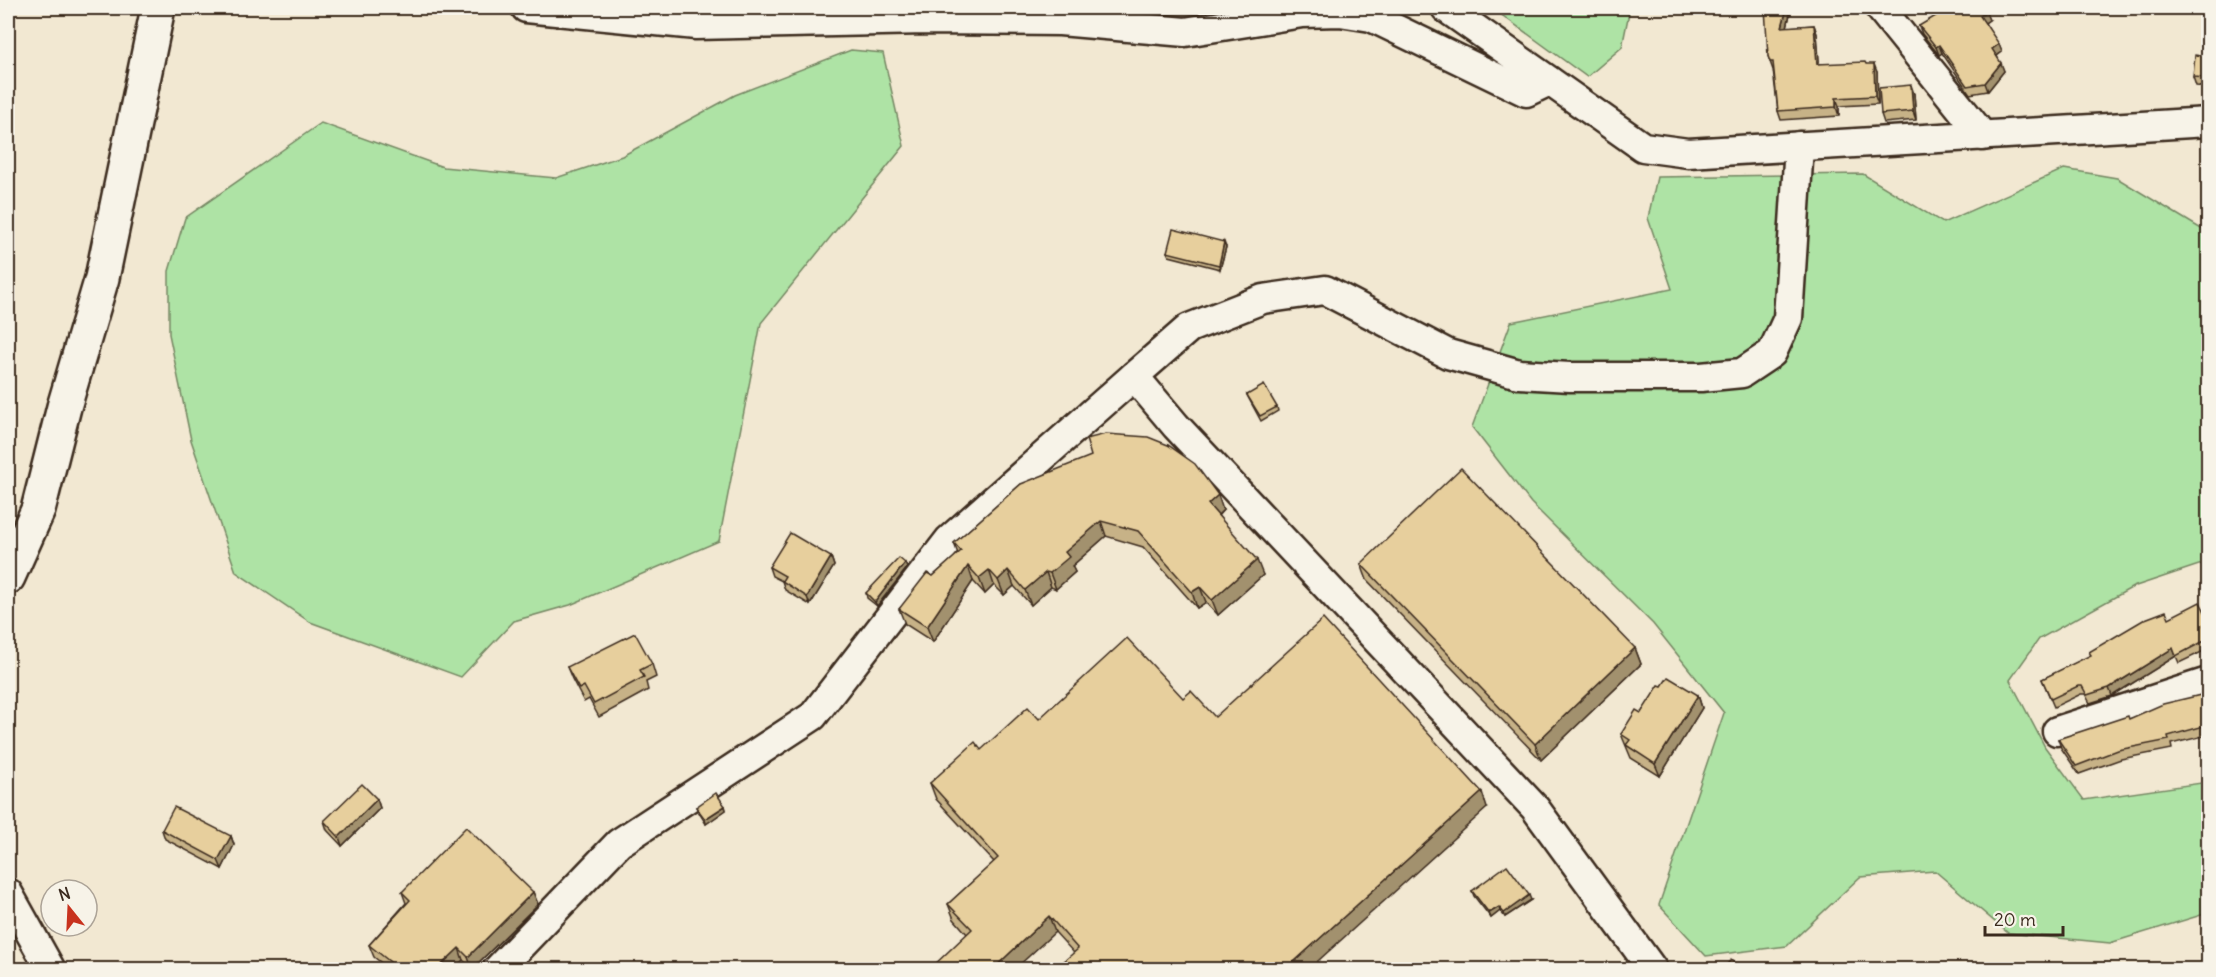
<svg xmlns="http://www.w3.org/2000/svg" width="2216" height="977" viewBox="0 0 2216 977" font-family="Delius,sans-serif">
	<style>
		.green { fill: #aee3a5; stroke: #748662; stroke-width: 1.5 }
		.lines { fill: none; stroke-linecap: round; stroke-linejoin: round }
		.minor-casing { stroke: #3b2a1e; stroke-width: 33 }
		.tertiary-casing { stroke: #3b2a1e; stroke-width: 38 }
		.minor { stroke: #f7f3e8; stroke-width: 28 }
		.tertiary { stroke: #f7f3e8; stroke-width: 33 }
		.wall { fill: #c7b287; stroke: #3b2a1e; stroke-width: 1.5 }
		.shaded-wall { fill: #a2916e; stroke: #3b2a1e; stroke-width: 1.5 }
		.building { fill: #e7cf9d; stroke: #3b2a1e; stroke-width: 1.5 }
	</style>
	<rect width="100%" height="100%" fill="#f2e8d2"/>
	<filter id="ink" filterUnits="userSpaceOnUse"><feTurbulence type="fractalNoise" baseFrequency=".0167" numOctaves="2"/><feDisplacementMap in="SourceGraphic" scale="12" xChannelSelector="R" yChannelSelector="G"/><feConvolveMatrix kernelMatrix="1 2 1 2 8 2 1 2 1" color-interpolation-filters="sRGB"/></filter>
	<g filter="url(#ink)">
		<!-- green -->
		<g class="green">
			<path d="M1492,8H1630L1622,47L1587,77Z"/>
			<path d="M851,50L883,53L904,146L761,323L719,541L570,605L514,621L461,677L310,622L236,572L191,440L169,334V271L185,218L321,123L443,167L556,178L622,156L735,95Z"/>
			<path d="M2064,169L2117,178L2208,233V562L2133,587L2039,639L2010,680L2045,747L2084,800L2208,782V913L2110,943L2008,933L1935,871L1860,877L1787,946L1706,956L1659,905L1724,713L1653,624L1531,503L1472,427L1511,322L1672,289L1648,218L1657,177L1863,174L1943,223Z"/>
		</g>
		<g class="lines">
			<defs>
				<g id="minor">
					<path d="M526,8L696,25L926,20L1060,21L1185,32L1302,13L1340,12L1371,17L1526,92L1549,81"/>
					<path d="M1446,8L1643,147L1688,153L2208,122"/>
					<path d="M1880,8L1983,136"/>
					<path d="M1134,376L1189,328L1263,299L1325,290L1448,354L1519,374L1570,377H1701L1742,373L1772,353L1788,318L1799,146"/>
					<path d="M2057,731L2208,682"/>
					<path d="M8,893L51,970"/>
					<path d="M497,970L619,843L813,716L949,540L1134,376L1176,426L1535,808L1653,970"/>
				</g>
				<path id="tertiary" d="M8,577L38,510L64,407L102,278L158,8"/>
			</defs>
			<!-- minor casing -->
			<use href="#minor" class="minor-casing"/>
			<!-- tertiary casing -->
			<use href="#tertiary" class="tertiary-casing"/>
			<!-- minor -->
			<use href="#minor" class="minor"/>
			<!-- tertiary -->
			<use href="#tertiary" class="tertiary"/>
		</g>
		<!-- wall -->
		<g class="wall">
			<path d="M1790,14L1787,27L1814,25L1817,34L1819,64H1866L1877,72L1878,104L1839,106V116L1781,120L1778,111L1773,70L1768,56Z"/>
			<path d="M1989,20L1985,23L2002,52L1997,56L2004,71L1988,91L1970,94L1942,53L1939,55L1922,34L1919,26Z"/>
			<path d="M2208,45V87L2196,86L2193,77L2202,56Z"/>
			<path d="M1914,94L1916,120L1884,123L1881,114Z"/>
			<path d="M1226,247L1220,269L1169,256L1167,252Z"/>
			<path d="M1247,395L1277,407L1278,411L1261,421L1249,399Z"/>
			<path d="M1021,484L1223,510L1218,516L1263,575L1218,615L1206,602L1197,608L1143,547L1106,536L1072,566L1075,572L1056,589L1051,587L1031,605L1014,586L1004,595L994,585L985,594L973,581L933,642L905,624L899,609L933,576L958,554L954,543Z"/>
			<path d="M831,557L834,566L810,605L785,590L782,581L772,576L769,567Z"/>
			<path d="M905,563L907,568L877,606L867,598L866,593Z"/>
			<path d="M1361,564L1635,648L1641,664L1541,760L1367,580Z"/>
			<path d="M2169,618H2208V632L2207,633L2208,637V649L2179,663L2176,656L2112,696L2090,703L2085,694H2081L2054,707L2042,679Z"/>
			<path d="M652,664L656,677L646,682L648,690L599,717L589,699L584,702L572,679L567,667Z"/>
			<path d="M1662,686L1698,695L1702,708L1660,776L1631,758L1621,734L1641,713Z"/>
			<path d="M2205,694L2207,701H2208V735L2171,744L2172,749L2121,759L2079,774L2061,748L2058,739L2129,719Z"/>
			<path d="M1183,698L1215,717L1487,808L1074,953L1055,932L967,934L954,919L948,904L994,862L936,799L930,783L981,750L1039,719Z"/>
			<path d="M377,799L380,808L342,846L327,830L324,821Z"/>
			<path d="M725,806L726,810L706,824L698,811L696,807Z"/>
			<path d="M162,830L231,836L234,845L222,869L165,839Z"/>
			<path d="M1472,891L1531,900L1505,917L1500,911L1491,918L1474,896Z"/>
			<path d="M402,892H533L538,904L472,969L463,960L454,969H389L374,957L369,945L406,903Z"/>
		</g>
		<!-- shaded-wall -->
		<g class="shaded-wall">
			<path d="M1787,8H1788L1790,14L1785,36L1782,27Z"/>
			<path d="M1986,12L1989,20L1983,24L1980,16Z"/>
			<path d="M1814,25L1817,34L1820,72L1817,64Z"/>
			<path d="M1999,44L2002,52L1995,57L1992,49Z"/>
			<path d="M1939,45L1942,53L1939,55L1936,47Z"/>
			<path d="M2001,63L2004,71L1988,91L1985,83Z"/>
			<path d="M1874,64L1877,72L1878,104L1875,96Z"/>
			<path d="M1911,85L1914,94L1916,120L1913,111Z"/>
			<path d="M1836,98L1839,106V116L1836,107Z"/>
			<path d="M1224,242L1226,247L1220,269L1219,265Z"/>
			<path d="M13,282L14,286L8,309V299Z"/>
			<path d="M1218,495L1223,510L1213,520L1208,504Z"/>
			<path d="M1101,521L1106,536L1072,566L1075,572L1056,589L1050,573L1065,552Z"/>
			<path d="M831,557L834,566L810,605L807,597Z"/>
			<path d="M1257,560L1263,575L1218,615L1212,600Z"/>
			<path d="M905,563L907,568L877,606L875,602Z"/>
			<path d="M968,566L973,581L933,642L927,627Z"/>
			<path d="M989,570L994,585L985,594L979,578Z"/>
			<path d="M1008,570L1014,586L1004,595L998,580Z"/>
			<path d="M1046,572L1051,587L1031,605L1025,590Z"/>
			<path d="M1200,587L1206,602L1197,608L1192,592Z"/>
			<path d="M1635,648L1641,664L1541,760L1535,744Z"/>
			<path d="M2173,648L2176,656L2112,696L2109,688Z"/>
			<path d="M1698,695L1702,708L1660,776L1655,764Z"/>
			<path d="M1482,792L1487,808L1309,969H1286Z"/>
			<path d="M377,799L380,808L342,846L339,837Z"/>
			<path d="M725,806L726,810L706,824L705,819Z"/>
			<path d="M231,836L234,845L222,869L218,860Z"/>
			<path d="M533,892L538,904L472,969L468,957Z"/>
			<path d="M1529,895L1531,900L1505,917L1504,913Z"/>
			<path d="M1499,907L1500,911L1491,918L1489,913Z"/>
			<path d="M1049,916L1055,932L1015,969H993Z"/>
			<path d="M459,948L463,960L454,969H437Z"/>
		</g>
		<!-- building -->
		<g class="building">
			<path d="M1765,8H1787L1782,27L1814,25L1817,64L1865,62L1866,64H1874L1875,96L1836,98V107L1778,111L1773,62H1770L1768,56Z"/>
			<path d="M1949,8H1983L1986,12L1980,16L1999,44L1992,49L2001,63L1985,83L1967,86L1939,45L1936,47L1919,26Z"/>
			<path d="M2203,45H2208V78L2193,77L2195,55L2202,56Z"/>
			<path d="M1911,85L1913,111L1881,114L1879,88Z"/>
			<path d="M1173,229L1224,242L1219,265L1167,252Z"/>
			<path d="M8,280L13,282L8,299Z"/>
			<path d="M1264,385L1277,407L1260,416L1247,395Z"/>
			<path d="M1106,434L1148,437L1168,445L1195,464L1218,495L1208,504L1257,560L1212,600L1200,587L1192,592L1138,531L1101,521L1065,552L1069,557L1050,573L1046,572L1025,590L1008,570L998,580L989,570L979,578L968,566L927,627L899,609L927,573L933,576L961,551L954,543L1021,484L1091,456L1086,439Z"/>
			<path d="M1461,468L1635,648L1535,744L1361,564Z"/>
			<path d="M790,533L831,557L807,597L782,581L785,576L769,567Z"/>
			<path d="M899,558L905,563L875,602L866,593Z"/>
			<path d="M2200,602L2208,618V623L2204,625L2208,639L2176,656L2173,648L2109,688L2087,695L2082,686H2078L2051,699L2042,679L2091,655L2089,652L2145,619L2166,611L2169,618Z"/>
			<path d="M1323,619L1482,792L1286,969H1055L1078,949L1049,916L993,969H930L972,929L948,904L998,858L930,783L975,742L981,750L1028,707L1039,719L1127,638L1183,698L1191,691L1215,717Z"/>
			<path d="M635,633L652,664L640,670L644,677L594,704L584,686L579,689L567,667Z"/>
			<path d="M1668,677L1698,695L1655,764L1626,745L1630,740L1621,734L1636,710L1641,713L1659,685L1662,686Z"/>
			<path d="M2205,694L2207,701H2208V725L2168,736L2169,740L2118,750L2076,766L2058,739L2128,716L2129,719L2163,704Z"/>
			<path d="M362,784L377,799L339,837L324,821Z"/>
			<path d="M716,793L725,806L705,819L696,807Z"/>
			<path d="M174,807L231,836L218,860L162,830Z"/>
			<path d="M466,827L533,892L468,957L459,948L437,969H399L369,945L410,900L402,892Z"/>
			<path d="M1507,865L1529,895L1504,913L1499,907L1489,913L1472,891Z"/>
			<path d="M1731,960L1740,969H1722Z"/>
		</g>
	</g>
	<!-- margin -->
	<rect width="2216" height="977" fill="none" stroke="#f7f3e8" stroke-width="30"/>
	<rect x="15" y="15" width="2186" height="947" fill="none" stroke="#3b2a1e" stroke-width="2" filter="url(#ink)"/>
	<!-- north arrow -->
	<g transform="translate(69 908) rotate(342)"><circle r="28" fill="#f7f3e8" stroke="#aca397" stroke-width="1.5"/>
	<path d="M0-4.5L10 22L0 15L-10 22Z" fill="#c8321e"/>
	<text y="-9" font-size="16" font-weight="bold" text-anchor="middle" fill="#3b2a1e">N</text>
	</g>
	<!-- scale -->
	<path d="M1985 926v9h78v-9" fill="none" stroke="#3b2a1e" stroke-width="3"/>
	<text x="1994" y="926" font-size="18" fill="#3b2a1e" stroke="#f7f3e8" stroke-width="4.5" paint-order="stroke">20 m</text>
</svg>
